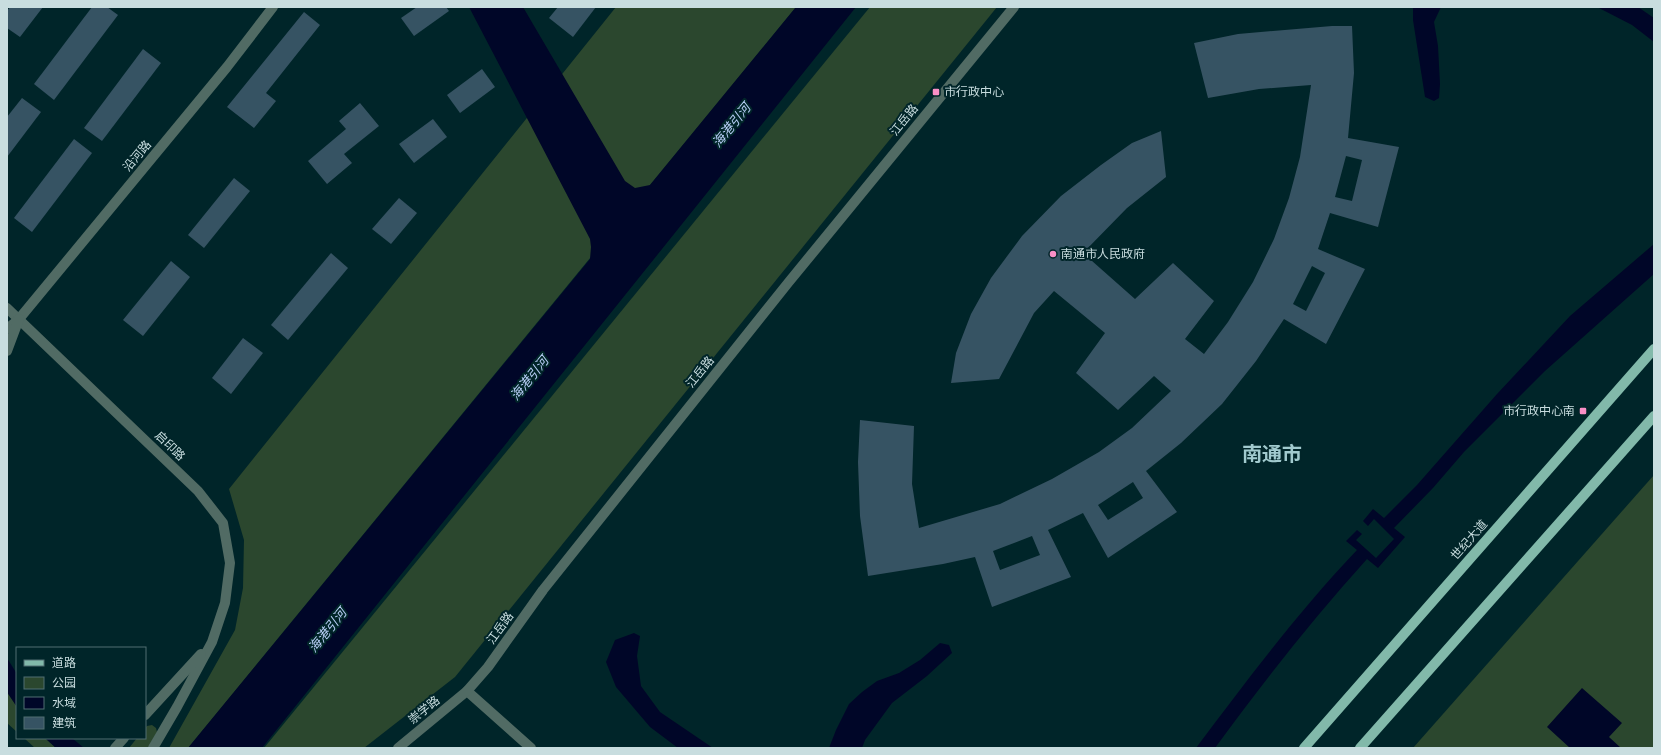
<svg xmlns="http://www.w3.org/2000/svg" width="1661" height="755" viewBox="0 0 1661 755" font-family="'Noto Serif','Noto Sans SC',serif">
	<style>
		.green { fill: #2b472e }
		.water { fill: #000628 }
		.building { fill: #365363; fill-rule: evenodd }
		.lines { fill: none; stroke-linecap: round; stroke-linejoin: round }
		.minor { stroke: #516b64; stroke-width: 10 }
		.major { stroke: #82b9aa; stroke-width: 10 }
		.poi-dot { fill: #fa8fc6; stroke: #002529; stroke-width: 1.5 }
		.labels { text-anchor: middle; stroke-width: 4; stroke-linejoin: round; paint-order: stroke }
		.poi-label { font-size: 12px; fill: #c8dddf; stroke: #002529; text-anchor: start }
		.street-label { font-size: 12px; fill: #c8dddf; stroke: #002529 }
		.water-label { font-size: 13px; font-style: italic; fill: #b7cef6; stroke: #002529 }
		.town-label { font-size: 20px; font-weight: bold; fill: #a1cace; stroke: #002529 }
	</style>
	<rect width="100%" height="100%" fill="#002529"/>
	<!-- green -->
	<g class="green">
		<path d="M616,7H796L188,748H169L235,630L243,588L244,540L229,489Z"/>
		<path d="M870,7H997L455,677L364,748H264Z"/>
		<path d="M1654,475V748H1413Z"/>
		<path d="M7,692L17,707V732L7,723Z"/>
		<path d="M152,725L156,728L157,732L148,748H129L137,738H145V728L147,726Z"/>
		<path d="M24,738H45L56,748H35Z"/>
	</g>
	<!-- water -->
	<g class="water">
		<path d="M469,7H523L625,181L635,188L650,185L796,7H856L262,748H188L590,259L591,247L590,239Z"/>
		<path d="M1413,7H1441L1434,22L1438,46L1440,84L1439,98L1434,101L1425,97L1413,20Z"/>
		<path d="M1597,7H1638L1654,18V42L1632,25Z"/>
		<path d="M1654,244V274L1545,371L1464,452L1433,488L1394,528L1405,537L1378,568L1367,559C1313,619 1263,682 1215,748H1196C1247,680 1298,612 1357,550L1346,541L1357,530L1362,534L1356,540L1376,558L1394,539L1374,519L1368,526L1363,521L1373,509L1384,518L1417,485L1497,394L1570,316Z"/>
		<path d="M634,633L640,636L637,656L641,686L660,712L713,748H678L650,727L616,687L606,662L615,640Z"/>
		<path d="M940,643L949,645L952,653L927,676L892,703L865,740L862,748H829L836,730L849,704L862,692L877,681L899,673L920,660Z"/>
		<path d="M7,658L17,674V707L7,692Z"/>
		<path d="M1582,688L1622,723L1609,737L1621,748H1570L1547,727Z"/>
		<path d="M45,738H72L84,748H56Z"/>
	</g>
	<!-- building -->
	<g class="building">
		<path d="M10,7H43L20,37L7,28V11Z"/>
		<path d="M92,7H107L118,15L54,100L34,84Z"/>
		<path d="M417,7H446L449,11L414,36L401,18Z"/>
		<path d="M558,7H596L573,37L549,18Z"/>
		<path d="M304,12L320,25L266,93L276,101L254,128L227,107Z"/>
		<path d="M1332,26H1352L1354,73L1348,138L1399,147L1378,227L1330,213L1318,249L1365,269L1326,344L1284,319L1256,361L1222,404L1181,443L1146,471L1177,512L1108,558L1083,513L1048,530L1071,577L992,607L975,557L943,564L868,576L860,516L858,462L860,420L914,426L912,484L919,528L1000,504L1052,479L1099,452L1132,428L1171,391L1154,376L1118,410L1076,373L1105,333L1054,291L1034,313L999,379L951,383L956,353L971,314L991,278L1022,236L1061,196L1101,165L1132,143L1161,131L1166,177L1127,208L1083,253L1135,299L1173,263L1214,301L1185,339L1204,354L1228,322L1253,282L1274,239L1289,198L1300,157L1311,85L1259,89L1208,98L1194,43L1238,34ZM1346,156L1362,160L1352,201L1335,197ZM1312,266L1325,273L1306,311L1293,304ZM1133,482L1143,498L1108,520L1098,505ZM1032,536L1040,555L1000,570L993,551Z"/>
		<path d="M143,49L161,63L102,141L84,128Z"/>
		<path d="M482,69L495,87L460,113L447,95Z"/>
		<path d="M22,98L41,112L7,157V117Z"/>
		<path d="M360,103L379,126L344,154L352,163L327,184L308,161L346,129L339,121Z"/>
		<path d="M433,119L447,137L414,163L399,144Z"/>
		<path d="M74,139L92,153L32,232L14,218Z"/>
		<path d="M234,178L250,191L204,248L188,235Z"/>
		<path d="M399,198L417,213L391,244L372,229Z"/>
		<path d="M331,253L348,268L288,340L271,325Z"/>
		<path d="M171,261L190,277L143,336L123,320Z"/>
		<path d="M243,338L263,353L231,394L212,378Z"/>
	</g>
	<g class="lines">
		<!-- minor -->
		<g class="minor">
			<path d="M7,308L198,491L223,523L230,563L225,603L212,642L177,707L153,748"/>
			<path d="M7,329L19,319L227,67L273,7"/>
			<path d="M7,351L19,319"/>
			<path d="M467,691L531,748"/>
			<path d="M145,715L201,654"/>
			<path d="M115,748L124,738"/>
			<path d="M398,748L467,691L488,667L543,590L788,283L1014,7"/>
		</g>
		<!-- major -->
		<g class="major">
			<path d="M1304,748L1654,349"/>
			<path d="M1360,748L1654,416"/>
		</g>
	</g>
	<!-- markers -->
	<g class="poi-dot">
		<rect x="932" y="88" width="8" height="8" rx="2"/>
		<circle cx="1053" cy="254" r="4"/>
		<rect x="1579" y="407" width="8" height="8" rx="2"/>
	</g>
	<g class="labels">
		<!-- poi labels -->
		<g class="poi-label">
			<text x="944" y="96">市行政中心</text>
			<text x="1061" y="258">南通市人民政府</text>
			<text x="1575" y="415" text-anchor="end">市行政中心南</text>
		</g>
		<!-- street labels -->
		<g class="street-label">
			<text transform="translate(904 120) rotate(-51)" y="4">江岳路</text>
			<text transform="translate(137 156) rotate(-50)" y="4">沿河路</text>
			<text transform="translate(700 372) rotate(-51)" y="4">江岳路</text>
			<text transform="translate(170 446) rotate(44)" y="4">启印路</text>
			<text transform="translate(1469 540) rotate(-49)" y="4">世纪大道</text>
			<text transform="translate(500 628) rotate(-54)" y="4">江岳路</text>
			<text transform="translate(424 710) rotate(-39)" y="4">崇学路</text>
		</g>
		<!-- water labels -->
		<g class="water-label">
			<text transform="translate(731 125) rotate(-51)" y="5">海港引河</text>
			<text transform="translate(529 378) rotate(-51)" y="5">海港引河</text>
			<text transform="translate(327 630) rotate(-51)" y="5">海港引河</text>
		</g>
		<!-- town labels -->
		<g class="town-label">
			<text x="1272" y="461">南通市</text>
		</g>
	</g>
	<!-- border -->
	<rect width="1661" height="755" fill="none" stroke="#c8dddf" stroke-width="16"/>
	<!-- legend -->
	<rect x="16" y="647" width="130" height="92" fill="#002529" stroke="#506f72"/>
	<rect x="24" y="660" width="20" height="6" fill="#82b9aa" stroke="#506f72"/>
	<text x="52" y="667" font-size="12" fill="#c8dddf">道路</text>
	<rect x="24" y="677" width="20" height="12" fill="#2b472e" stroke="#506f72"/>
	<text x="52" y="687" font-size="12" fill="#c8dddf">公园</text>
	<rect x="24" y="697" width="20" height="12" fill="#000628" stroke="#506f72"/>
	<text x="52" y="707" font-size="12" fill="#c8dddf">水域</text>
	<rect x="24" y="717" width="20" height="12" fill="#365363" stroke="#506f72"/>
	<text x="52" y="727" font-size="12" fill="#c8dddf">建筑</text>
</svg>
